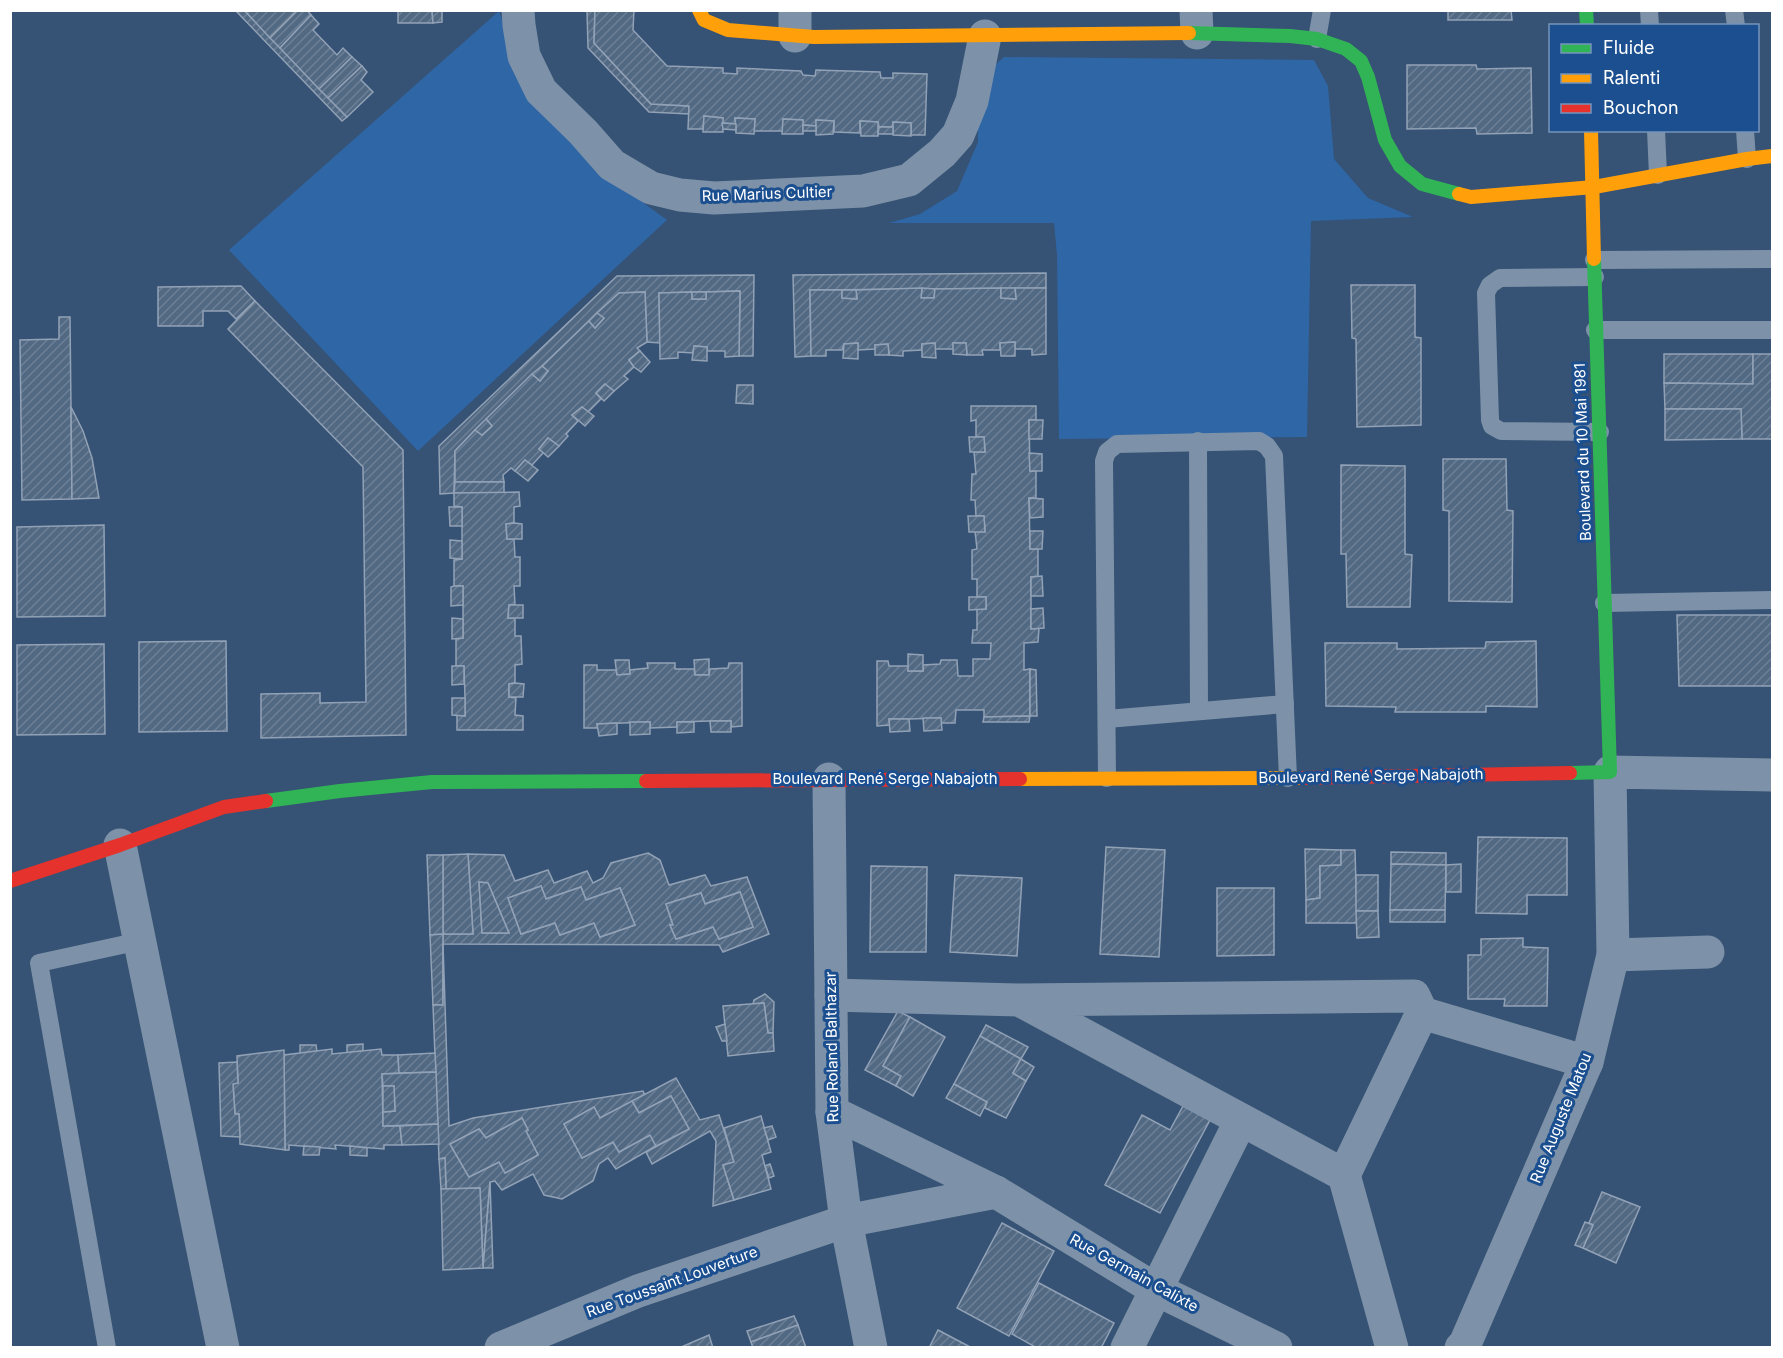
<svg xmlns="http://www.w3.org/2000/svg" width="1783" height="1358" viewBox="0 0 1783 1358" font-family="Inter,sans-serif">
	<style>
		.park { fill: #2f66a5 }
		.building { fill: url(#building-hatch); stroke: #92a2b6; stroke-width: 1.5; fill-rule: evenodd }
		.lines { fill: none; stroke-linecap: round; stroke-linejoin: round }
		.lane { stroke: #7d92a8; stroke-width: 18 }
		.street { stroke: #7d92a8; stroke-width: 33 }
		.fast { stroke: #30b455; stroke-width: 14 }
		.slow { stroke: #ff9f0a; stroke-width: 14 }
		.jam { stroke: #e5322d; stroke-width: 14 }
		.labels { text-anchor: middle; stroke-width: 6; stroke-linejoin: round; paint-order: stroke }
		.street-label { font-size: 15px; fill: #fff; stroke: #1b4f8f }
	</style>
	<defs>
		<pattern id="building-hatch" width="6" height="6" patternUnits="userSpaceOnUse" patternTransform="scale(1.5)"><rect width="6" height="6" fill="#526984"/><path d="M-1 1l2-2M0 6l6-6M5 7l2-2" fill="none" stroke="#6c8096"/></pattern>
	</defs>
	<rect width="100%" height="100%" fill="#365274"/>
	<!-- park -->
	<g class="park">
		<path d="M499,11L528,92L608,177L667,220L418,451L229,250Z"/>
		<path d="M1004,57L1314,60L1328,86L1334,159L1368,198L1413,217L1311,221L1307,437L1059,439L1057,255L1054,223H889L920,214L957,191L978,142L977,81Z"/>
	</g>
	<!-- building -->
	<g class="building">
		<path d="M235,10H244L347,117L342,121Z"/>
		<path d="M244,10H298L270,38Z"/>
		<path d="M298,10H307L311,15L280,48L270,38Z"/>
		<path d="M398,10H432L433,23H398Z"/>
		<path d="M432,10H442V22L433,23Z"/>
		<path d="M587,10H595L594,43L651,104L689,106V114L649,112L588,48Z"/>
		<path d="M595,10H634L633,30L667,66L723,68V73L737,74V68L801,71L803,75L815,76L816,70L880,72L881,78H893V73L927,74L925,135H911V123L893,122V127H879L878,122L860,121V133L834,132V121L816,120V126L803,125V120L783,119V131H754L755,119L735,118L736,124L722,123L723,118L704,116L703,129H688L689,106L651,104L594,43Z"/>
		<path d="M1448,10H1511L1512,20H1448Z"/>
		<path d="M311,15L319,24L313,30L337,55L343,48L352,57L319,89L280,48Z"/>
		<path d="M352,57L362,66L328,98L319,89Z"/>
		<path d="M1407,65H1476L1477,69L1531,68L1532,133L1477,134L1476,128L1407,129Z"/>
		<path d="M362,66L367,72L361,80L373,92L347,117L328,98Z"/>
		<path d="M704,116L723,118V132H703Z"/>
		<path d="M735,118L755,119L754,134L736,133Z"/>
		<path d="M783,119L803,120V134H782Z"/>
		<path d="M816,120L834,121L833,134L816,135Z"/>
		<path d="M860,121L878,122V136H861Z"/>
		<path d="M893,122L911,123V136L893,135Z"/>
		<path d="M722,123L736,124V130L723,129Z"/>
		<path d="M803,125L816,126V131H803Z"/>
		<path d="M879,127H893V134H878Z"/>
		<path d="M1046,273V288L810,290L811,356L795,357L793,275Z"/>
		<path d="M754,275L753,356H739L740,291L659,293L660,343L647,342L645,292L619,293L475,430L455,451L454,493L440,494L439,446L617,276Z"/>
		<path d="M1351,285H1415V337L1421,338V425L1357,427L1356,339L1352,338Z"/>
		<path d="M241,286L255,301L236,319L228,311H203V326H158V287Z"/>
		<path d="M922,288L935,289L934,298H921Z"/>
		<path d="M922,288L921,298H934L935,289L1001,288V298L1016,299L1015,288H1046V354L1032,355V349H1015V342L1000,343V350H982L983,355H967L966,343H953L954,349H935V343L922,344V350L903,351V356L889,355L888,344L875,345V349L858,350V343L844,344L842,350H826V356H811L810,290H842V298L857,299L856,290Z"/>
		<path d="M1001,288H1015L1016,299L1001,298Z"/>
		<path d="M842,290H856L857,299L842,298Z"/>
		<path d="M740,291L739,356L725,357V351H707V347L694,346L693,353L678,352V358L660,359L659,293L692,292V299H706V292Z"/>
		<path d="M645,292L647,342L637,348L640,351L629,360L634,367L624,376L628,379L614,391L605,384L596,393L601,399L588,412L582,407L572,415L578,421L566,434L568,436L559,446L548,438L539,449L544,452L532,465L525,460L515,471L511,468L503,475L504,482H455V451L475,430L482,435L492,426L486,419L532,374L540,381L548,371L542,366L589,321L595,328L604,318L597,313L619,293Z"/>
		<rect x="692" y="292" width="14" height="7"/>
		<path d="M255,301L403,450L406,735L261,738V694L320,693V703L366,702L363,467L228,329Z"/>
		<path d="M597,313L604,318L595,328L589,321Z"/>
		<path d="M59,317H70L72,499L22,500L20,340L59,339Z"/>
		<path d="M1015,342V356H1001L1000,343Z"/>
		<path d="M858,343V359L843,358L844,344Z"/>
		<path d="M935,343L936,358L922,357V344Z"/>
		<path d="M953,343H966L967,355L953,354Z"/>
		<path d="M888,344L889,355H875V345Z"/>
		<path d="M694,346L707,347V361L692,360Z"/>
		<path d="M640,351L650,362L641,372L634,367L629,360Z"/>
		<path d="M1664,354H1753V384L1664,383Z"/>
		<path d="M1753,354H1772V439H1742L1741,409H1665L1664,383L1753,384Z"/>
		<path d="M542,366L548,371L540,381L532,374Z"/>
		<path d="M605,384L614,391L604,401L596,393Z"/>
		<path d="M737,385H753V404L736,403Z"/>
		<path d="M971,406H1036V420H1029L1030,471H1036V498H1029L1030,549H1038V577H1031V629L1039,628L1038,642L1024,643V670L1030,669V716L984,717V710H956L955,723H941V718L909,719H889L890,725L877,726V661H888L889,666H909L908,671H923V665L940,664L941,660H957L958,676H973V659H990L991,643H972L973,630H977V609H986V597H977V579H972V550L977,549L975,531L985,532L984,516H976L975,500H971L972,474H976L974,452H985L984,437H976V420L971,421Z"/>
		<path d="M71,407L83,431L92,458L99,498L72,499Z"/>
		<path d="M582,407L594,416L585,426L572,415Z"/>
		<path d="M1665,409H1741L1742,439L1665,440Z"/>
		<path d="M486,419L492,426L482,435L475,430Z"/>
		<path d="M1029,420H1043L1042,439H1029Z"/>
		<path d="M969,437H984L985,452H970Z"/>
		<path d="M548,438L559,446L548,457L539,449Z"/>
		<path d="M1029,453L1042,454V471H1030Z"/>
		<path d="M1443,459H1506L1507,510L1513,511L1512,602L1449,601V511L1443,510Z"/>
		<path d="M525,460L538,470L528,481L515,471Z"/>
		<path d="M1341,465L1405,466V554L1412,555L1410,607H1347L1346,554H1341Z"/>
		<path d="M455,482H504V493H454Z"/>
		<path d="M519,492L520,506L514,507V523L506,524L507,539H514L515,557H520V586H514L515,605H509L508,618H515V636H521L522,664L515,665V683L509,684V697L516,698L515,715L523,716V730H457V715L465,716V698L464,666H456V639L463,638V586H454V560L462,559V507L454,506V493Z"/>
		<path d="M1029,498L1043,499V517L1030,518Z"/>
		<path d="M449,507H462V526H450Z"/>
		<path d="M968,516H984L985,532H969Z"/>
		<path d="M514,523L522,524V539H507L506,524Z"/>
		<path d="M104,525L105,616L17,617V527Z"/>
		<path d="M1030,531H1043L1042,549H1030Z"/>
		<path d="M450,540L462,541V559L450,558Z"/>
		<path d="M1042,576L1043,596H1031V577Z"/>
		<path d="M454,586H463V605L451,606V587Z"/>
		<path d="M969,597H986V609L969,610Z"/>
		<path d="M509,605H523V618H508Z"/>
		<path d="M1043,608L1044,628L1031,629V609Z"/>
		<path d="M1677,615H1772V686H1679Z"/>
		<path d="M452,618L463,619V638L452,639Z"/>
		<path d="M226,641L227,731L139,732V642Z"/>
		<path d="M1536,641L1537,707L1486,706V712H1395L1396,707L1326,706L1325,643H1397V649L1485,648L1486,642Z"/>
		<path d="M104,644L105,734L17,735V645Z"/>
		<path d="M908,654L923,655V671H908Z"/>
		<path d="M709,659V675H695L694,660Z"/>
		<path d="M615,660H629L630,674L617,675Z"/>
		<path d="M647,663H675V669H694L695,675H709L710,669L728,668L729,663H742V726L731,727V721H710L677,722V727L650,728V722L597,724L598,728H584V665H597V670H616L617,675L630,674V670L648,668Z"/>
		<path d="M452,666H464V684L452,685Z"/>
		<path d="M1030,669L1036,670L1037,716H1030Z"/>
		<path d="M515,683L524,684L523,697H509V684Z"/>
		<path d="M452,698H465V716L452,715Z"/>
		<path d="M1030,716L1029,722H983L984,717Z"/>
		<path d="M923,718H941L942,730L924,731Z"/>
		<path d="M889,719H909L910,731L890,732Z"/>
		<path d="M710,721H731V732H711Z"/>
		<path d="M630,722H650V734L630,735Z"/>
		<path d="M677,722H694V732L677,733Z"/>
		<path d="M617,723V734L599,736L597,724Z"/>
		<path d="M1478,837L1567,838V895H1527V914L1476,913Z"/>
		<path d="M1106,847L1165,850L1159,957L1100,954Z"/>
		<path d="M1305,849L1341,850V865L1320,866V898L1306,900Z"/>
		<path d="M1341,850H1355L1357,923H1306V900L1320,898V866L1341,865Z"/>
		<path d="M1391,852L1446,853V865L1391,864Z"/>
		<path d="M648,853L660,860L669,885L705,875L711,886L747,877L769,934L723,952L719,945L443,944V934H473L468,854L504,855L515,881L548,870L554,883L587,871L593,883L603,878L611,863ZM479,882L488,883L509,933H482ZM541,886L546,899L581,887L586,900L620,888L635,925L600,937L594,923L560,935L555,923L521,934L508,898ZM740,892L753,927L719,939L713,927L676,939L670,925H673L666,904L701,893L705,904Z"/>
		<path d="M468,854L473,934H443V855Z"/>
		<path d="M427,855H443V934L430,935Z"/>
		<path d="M1391,864L1446,865L1445,910H1390Z"/>
		<path d="M1461,864V892H1446V865Z"/>
		<path d="M871,866L927,867L926,952H870Z"/>
		<path d="M955,875L1022,878L1017,956L950,952Z"/>
		<rect x="1356" y="875" width="22" height="36"/>
		<path d="M479,882L488,883L509,933H482Z"/>
		<path d="M541,886L546,899L581,887L586,900L620,888L635,925L600,937L594,923L560,935L555,923L521,934L508,898Z"/>
		<path d="M1217,888H1274V955L1217,956Z"/>
		<path d="M740,892L753,927L719,939L713,927L676,939L670,925H673L666,904L701,893L705,904Z"/>
		<rect x="1390" y="910" width="55" height="12"/>
		<path d="M1356,911H1378L1379,937L1357,938Z"/>
		<path d="M443,934V1005H433L430,935Z"/>
		<path d="M1523,938V947L1548,948L1547,1006H1504L1505,999H1468V955H1481V939Z"/>
		<path d="M443,944L449,1126L473,1118L643,1091L645,1095L600,1118L594,1107L564,1124L582,1158L613,1142L619,1152L650,1135L656,1146L616,1169L608,1158L599,1164L593,1181L562,1199L544,1195L533,1174L502,1190L495,1181L490,1182L483,1268L480,1188L446,1189L445,1158L439,1159L433,1005H443ZM522,1118L528,1130L526,1131L538,1155L505,1173L499,1162L469,1177L450,1144L479,1129L486,1138Z"/>
		<path d="M765,994L774,1002L773,1033H768L764,1003L753,1004L754,1000Z"/>
		<path d="M764,1003L768,1033H773L774,1051L728,1056L723,1006Z"/>
		<path d="M898,1011L910,1017L883,1066L901,1076L896,1086L865,1070Z"/>
		<path d="M910,1017L945,1037L913,1096L896,1086L901,1076L883,1066Z"/>
		<path d="M725,1024L727,1041H722L716,1027Z"/>
		<path d="M986,1025L1028,1047L1021,1059L980,1036Z"/>
		<path d="M980,1036L1021,1059L1013,1073L1026,1081L1006,1118L985,1108L987,1102L954,1084Z"/>
		<path d="M363,1044V1051L347,1053V1045Z"/>
		<path d="M300,1045H316L317,1052L300,1054Z"/>
		<path d="M332,1049V1054L381,1049L382,1055H398L399,1073L382,1074L383,1126H400L402,1145H384V1149L335,1145L336,1149L289,1145V1150H285L284,1055Z"/>
		<path d="M284,1050L285,1150L240,1144L239,1114H235L233,1084L238,1083L237,1056Z"/>
		<path d="M435,1053L436,1072L399,1073L398,1055Z"/>
		<path d="M1021,1059L1034,1067L1026,1081L1013,1073Z"/>
		<path d="M237,1062L238,1083L233,1084L235,1114H239L240,1137L221,1136L219,1063Z"/>
		<path d="M436,1072L438,1124L383,1126V1112L395,1111L394,1086H383L382,1074Z"/>
		<path d="M676,1078L700,1120L719,1115L734,1162L723,1165L734,1200L713,1206L716,1141L710,1131L652,1164L646,1152L689,1129L671,1096L639,1113L632,1101Z"/>
		<path d="M954,1084L987,1102L980,1116L946,1098Z"/>
		<path d="M383,1086H394L395,1111L383,1112Z"/>
		<path d="M671,1096L689,1129L656,1146L650,1135L619,1152L613,1142L582,1158L564,1124L594,1107L600,1118L632,1101L639,1113Z"/>
		<path d="M1183,1106L1210,1120L1160,1213L1105,1185L1142,1115L1170,1130Z"/>
		<path d="M761,1116L771,1152L762,1155L771,1189L734,1200L723,1165L734,1162L724,1128Z"/>
		<path d="M522,1118L528,1130L526,1131L538,1155L505,1173L499,1162L469,1177L450,1144L479,1129L486,1138Z"/>
		<path d="M438,1124L439,1144L402,1145L400,1126Z"/>
		<path d="M772,1126L776,1137L768,1140L764,1128Z"/>
		<path d="M304,1146L320,1147L319,1155H303Z"/>
		<path d="M350,1146L367,1148V1156L350,1155Z"/>
		<path d="M445,1158L446,1189H441L439,1159Z"/>
		<path d="M770,1164L774,1176L769,1178L765,1166Z"/>
		<path d="M490,1182L493,1268H483Z"/>
		<path d="M480,1188L483,1268L443,1270L441,1189Z"/>
		<path d="M1602,1192L1640,1207L1616,1263L1583,1248L1593,1225L1589,1223Z"/>
		<path d="M1585,1222L1593,1225L1583,1248L1575,1245Z"/>
		<path d="M1002,1223L1054,1251L1009,1336L957,1308Z"/>
		<path d="M1039,1283L1114,1323L1101,1348H1037L1012,1334Z"/>
		<path d="M794,1316L798,1325L751,1342L747,1331Z"/>
		<path d="M798,1325L806,1348H753L751,1342Z"/>
		<path d="M938,1330L972,1348H929Z"/>
		<path d="M709,1335L713,1348H679Z"/>
	</g>
	<g class="lines">
		<!-- lane -->
		<g class="lane">
			<path d="M1649,10L1650,26"/>
			<path d="M1734,10L1736,26"/>
			<path d="M1317,39L1322,10"/>
			<path d="M1656,130L1658,175"/>
			<path d="M1745,130L1747,159"/>
			<path d="M1594,260L1772,259"/>
			<path d="M1595,277L1500,278L1490,285L1486,293L1490,420L1492,426L1501,431L1600,432"/>
			<path d="M1595,330H1772"/>
			<path d="M1198,441L1199,711"/>
			<path d="M1604,603L1772,600"/>
			<path d="M1107,719L1285,704"/>
			<path d="M1107,778L1104,461L1107,452L1117,444L1259,441L1267,446L1274,456L1288,778"/>
			<path d="M107,1348L39,963L140,941"/>
		</g>
		<!-- street -->
		<g class="street">
			<path d="M518,10L519,25L524,56L541,91L583,132L612,165L651,188L680,195L714,198L863,191L909,180L942,153L958,135L972,101L985,36"/>
			<path d="M795,10V36"/>
			<path d="M1196,10L1197,33"/>
			<path d="M829,779L832,1112L846,1221L871,1348"/>
			<path d="M120,845L223,1348"/>
			<path d="M1613,955L1708,952"/>
			<path d="M831,995L1019,1000L1414,996L1422,1013L1344,1175L1019,1000"/>
			<path d="M1422,1013L1587,1062"/>
			<path d="M832,1112L996,1192L1155,1289L1276,1348"/>
			<path d="M1344,1175L1392,1348"/>
			<path d="M501,1348L638,1291L846,1221L996,1192"/>
			<path d="M1127,1348L1241,1120"/>
			<path d="M1461,1348L1465,1344L1587,1062L1613,955L1610,772L1772,775"/>
		</g>
		<!-- fast -->
		<g class="fast">
			<path d="M1586,10L1587,26"/>
			<path d="M1189,33L1290,36L1317,39L1346,49L1361,61L1368,77L1385,140L1400,166L1422,184L1459,194"/>
			<path d="M1570,773L1610,772L1594,259"/>
			<path d="M266,801L340,791L432,782L646,781"/>
		</g>
		<!-- slow -->
		<g class="slow">
			<path d="M699,10L704,20L728,30L814,37L1189,33"/>
			<path d="M1591,130L1594,259"/>
			<path d="M1459,194L1471,197L1594,187L1747,159L1772,156"/>
			<path d="M1020,779L1302,778"/>
		</g>
		<!-- jam -->
		<g class="jam">
			<path d="M1302,778L1570,773"/>
			<path d="M646,781L1020,779"/>
			<path d="M10,881L120,845L224,807L266,801"/>
		</g>
	</g>
	<g class="labels">
		<!-- street labels -->
		<g class="street-label">
			<text transform="translate(767 194) rotate(-2)" y="5">Rue Marius Cultier</text>
			<text transform="translate(1583 452) rotate(-92)" y="5">Boulevard du 10 Mai 1981</text>
			<text transform="translate(1371 776) rotate(-1)" y="5">Boulevard René Serge Nabajoth</text>
			<text x="885" y="784">Boulevard René Serge Nabajoth</text>
			<text transform="translate(832 1047) rotate(-91)" y="5">Rue Roland Balthazar</text>
			<text transform="translate(1561 1118) rotate(-68)" y="5">Rue Auguste Matou</text>
			<text transform="translate(1134 1273) rotate(29)" y="5">Rue Germain Calixte</text>
			<text transform="translate(672 1282) rotate(-20)" y="5">Rue Toussaint Louverture</text>
		</g>
	</g>
	<!-- border -->
	<rect width="1783" height="1358" fill="none" stroke="#ffffff" stroke-width="24"/>
	<!-- legend -->
	<rect x="1549" y="24" width="210" height="108" fill="#1b4f8f" stroke="#7695bc" stroke-width="1.5"/>
	<rect x="1561" y="44" width="30" height="9" fill="#30b455" stroke="#7695bc" stroke-width="1.5"/>
	<text x="1603" y="54" font-size="18" fill="#ffffff">Fluide</text>
	<rect x="1561" y="74" width="30" height="9" fill="#ff9f0a" stroke="#7695bc" stroke-width="1.5"/>
	<text x="1603" y="84" font-size="18" fill="#ffffff">Ralenti</text>
	<rect x="1561" y="104" width="30" height="9" fill="#e5322d" stroke="#7695bc" stroke-width="1.5"/>
	<text x="1603" y="114" font-size="18" fill="#ffffff">Bouchon</text>
</svg>
